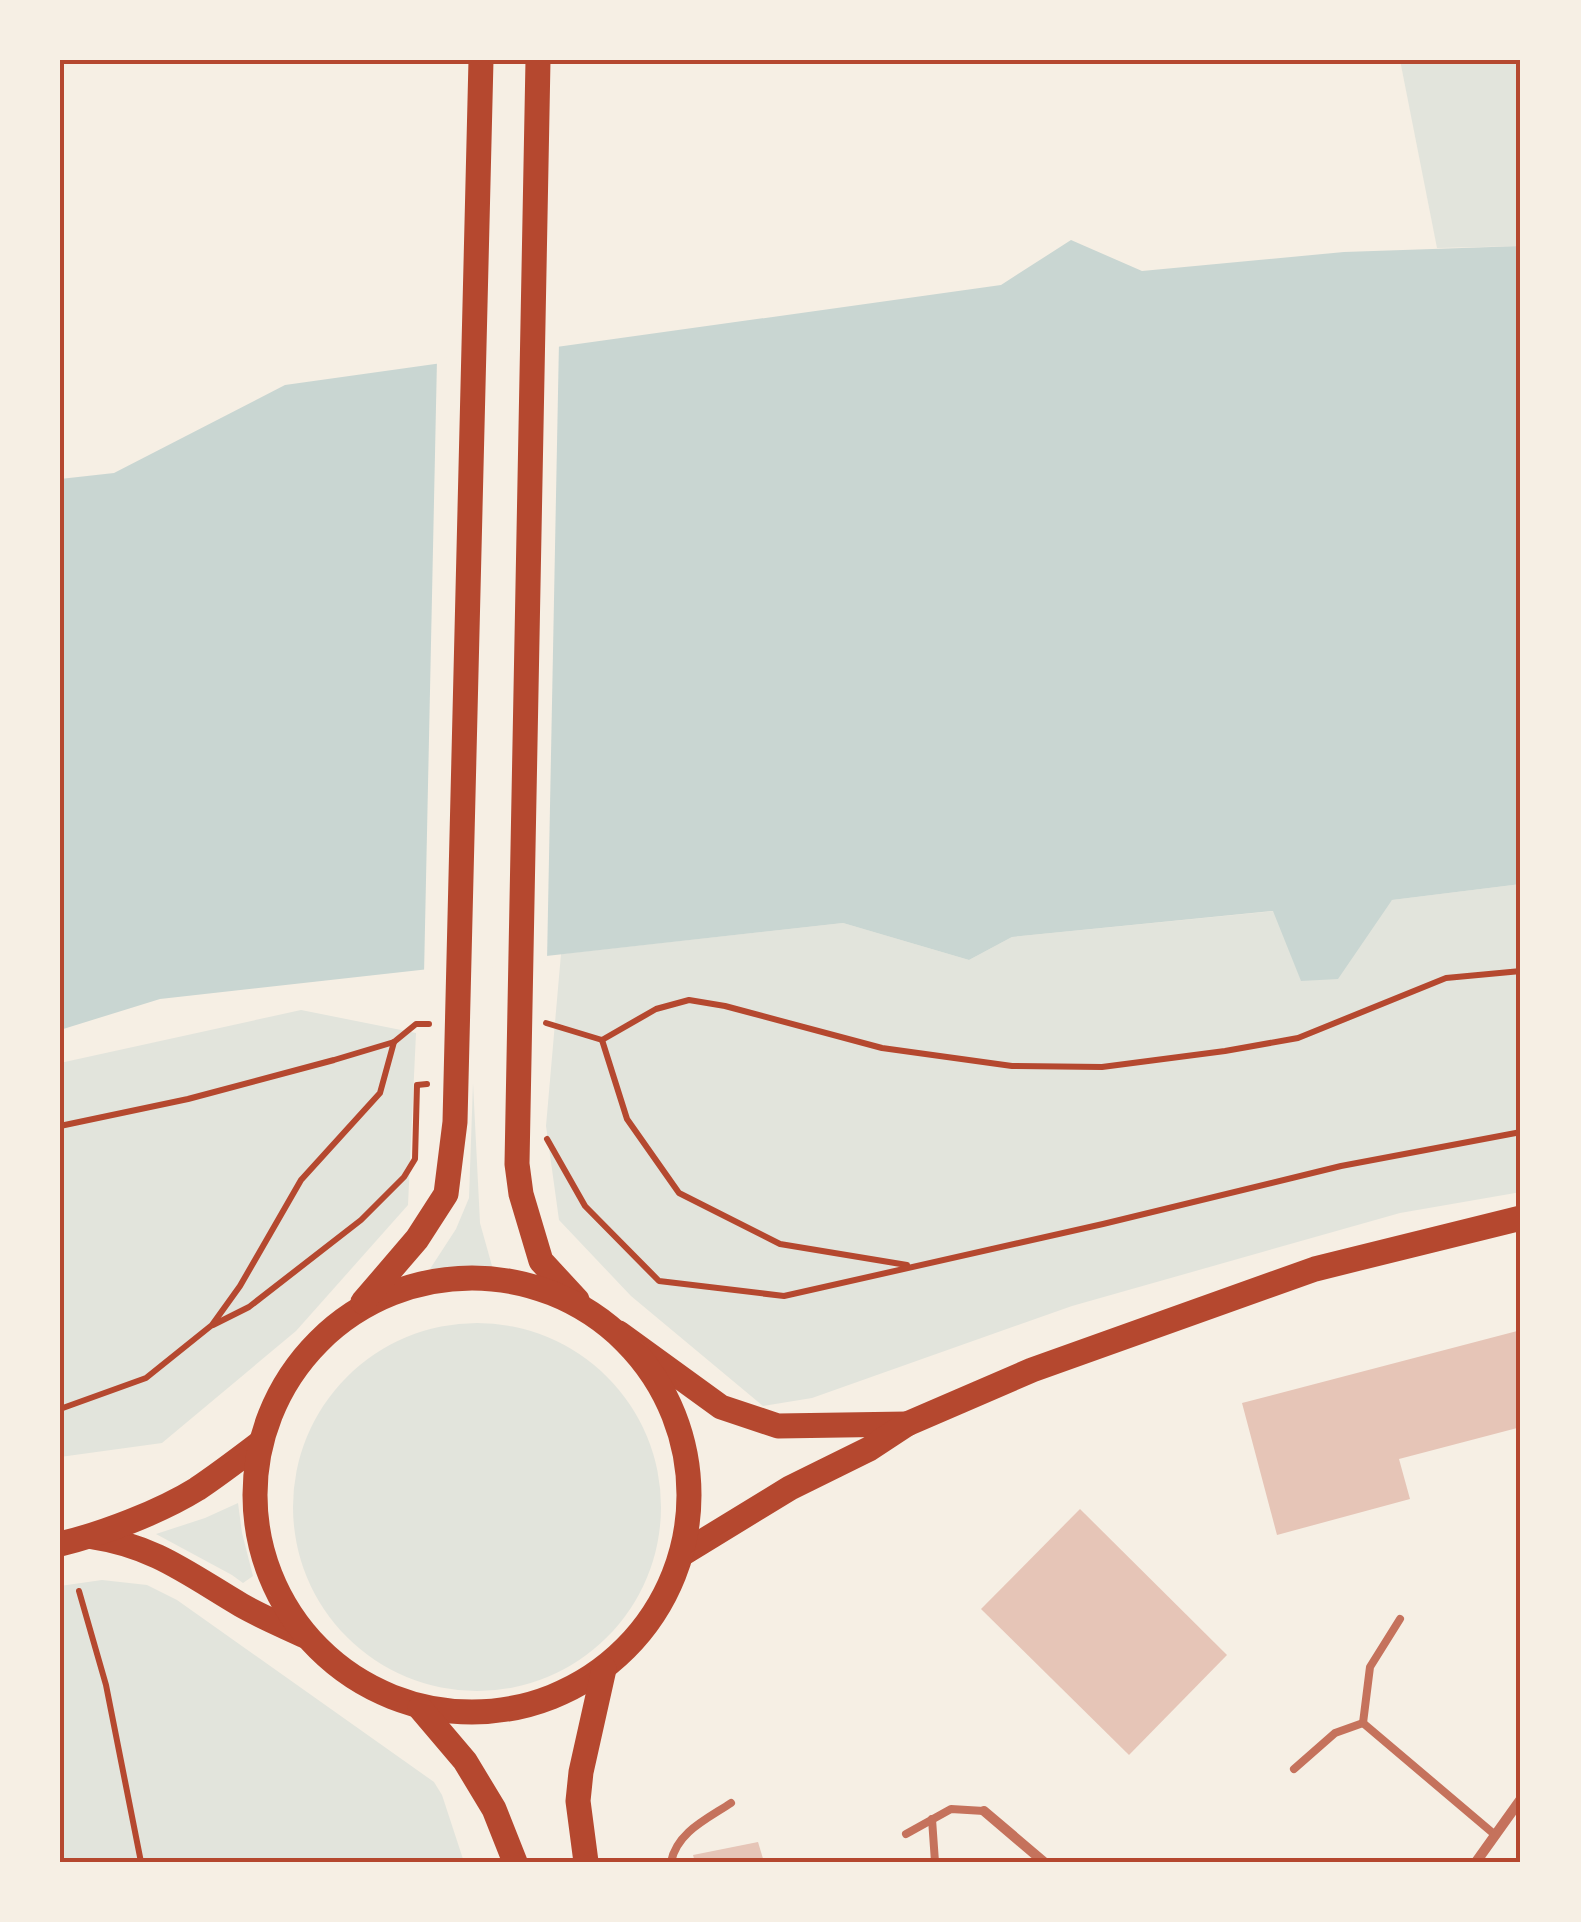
<svg xmlns="http://www.w3.org/2000/svg" width="1581" height="1922" viewBox="0 0 1581 1922" font-family="'Open Sans',sans-serif">
	<style>
		.green { fill: #e2e4dc }
		.water { fill: #c9d6d2 }
		.pier { fill: #f6efe4 }
		.building { fill: #e6c5b7 }
		.lines { fill: none; stroke-linecap: round; stroke-linejoin: round }
		.path { stroke: #b5482f; stroke-width: 6 }
		.service { stroke: #c5725c; stroke-width: 8 }
		.minor { stroke: #c5725c; stroke-width: 10 }
		.primary { stroke: #b5482f; stroke-width: 25 }
		.trunk { stroke: #b5482f; stroke-width: 25 }
		.neatline { fill: none; stroke: #b5482f; stroke-width: 4 }
	</style>
	<rect width="100%" height="100%" fill="#f6efe4"/>
	<!-- green -->
	<g class="green">
		<path d="M1400,60H1521V246L1437,248Z"/>
		<path d="M1521,884V1192L1400,1213L1072,1306L812,1398L763,1406L631,1296L559,1220L546,1126L561,954L843,923L969,960L1012,937L1274,911L1301,980L1392,900Z"/>
		<path d="M301,1010L416,1033L408,1205L296,1331L162,1443L60,1457V1063Z"/>
		<path d="M473,1083L480,1223L492,1266L430,1269L456,1229L469,1198Z"/>
		<circle cx="477" cy="1507" r="184"/>
		<path d="M238,1503L242,1533L253,1576L243,1583L232,1575L156,1534L205,1518Z"/>
		<path d="M102,1580L147,1585L177,1600L434,1782L442,1795L464,1862H60V1586Z"/>
	</g>
	<!-- water -->
	<path class="water" d="M1071,240L1142,271L1344,252L1521,246V884L1392,900L1338,979L1301,981L1273,911L1012,937L969,960L843,923L160,999L60,1030V479L114,473L285,385L1001,285Z"/>
	<!-- pier -->
	<path class="pier" d="M559,341L547,961L424,975L437,359Z"/>
	<!-- building -->
	<g class="building">
		<path d="M1521,1330V1427L1399,1459L1410,1499L1277,1535L1242,1403Z"/>
		<path d="M1080,1509L1227,1655L1129,1755L981,1609Z"/>
		<path d="M758,1842L764,1862H695L693,1855Z"/>
	</g>
	<g class="lines">
		<!-- path -->
		<g class="path">
			<path d="M546,1023L602,1040L656,1009L689,1000L725,1006L882,1048L1012,1066L1102,1067L1225,1051L1298,1038L1446,978L1521,971"/>
			<path d="M602,1040L627,1119L679,1193L780,1244L907,1265"/>
			<path d="M60,1126L188,1099L334,1060L394,1042L416,1024H429"/>
			<path d="M547,1139L585,1206L659,1281L784,1296L1103,1224L1341,1166L1521,1132"/>
			<path d="M213,1325L249,1307L361,1220L404,1177L415,1159L417,1085L427,1084"/>
			<path d="M60,1409L146,1378L212,1325L240,1286L301,1180L380,1093L394,1042"/>
			<path d="M79,1591L106,1685L141,1862"/>
		</g>
		<!-- service -->
		<g class="service">
			<path d="M1363,1723L1494,1834"/>
			<path d="M1363,1723L1370,1667L1400,1619"/>
			<path d="M1294,1769L1335,1733L1363,1723"/>
			<path d="M932,1819L935,1862"/>
			<path d="M906,1834L951,1809L984,1811"/>
			<path d="M671,1862C677,1832 707,1819 731,1803"/>
		</g>
		<!-- minor -->
		<g class="minor">
			<path d="M984,1811L1044,1862"/>
			<path d="M1476,1862L1521,1799"/>
		</g>
		<!-- primary -->
		<g class="primary">
			<path d="M619,1333L721,1407L778,1426L907,1424"/>
			<path d="M93,1537C154,1546 190,1575 241,1605C262,1617 284,1626 305,1636"/>
			<path d="M60,1544C102,1534 160,1512 197,1489C218,1475 239,1459 260,1443"/>
			<path d="M682,1554L790,1488L869,1449L907,1424L1032,1370L1315,1269L1521,1218"/>
		</g>
		<!-- trunk -->
		<g class="trunk">
			<path d="M538,60L517,1164L521,1194L541,1261L577,1300"/>
			<circle cx="472" cy="1495" r="217"/>
			<path d="M363,1302L417,1239L446,1194L455,1122L481,60"/>
			<path d="M420,1708L465,1761L494,1809L515,1862"/>
			<path d="M586,1862L578,1801L581,1772L604,1669"/>
		</g>
	</g>
	<!-- border -->
	<rect width="1581" height="1922" fill="none" stroke="#f6efe4" stroke-width="125"/>
	<rect x="62" y="62" width="1456" height="1798" class="neatline"/>
</svg>
